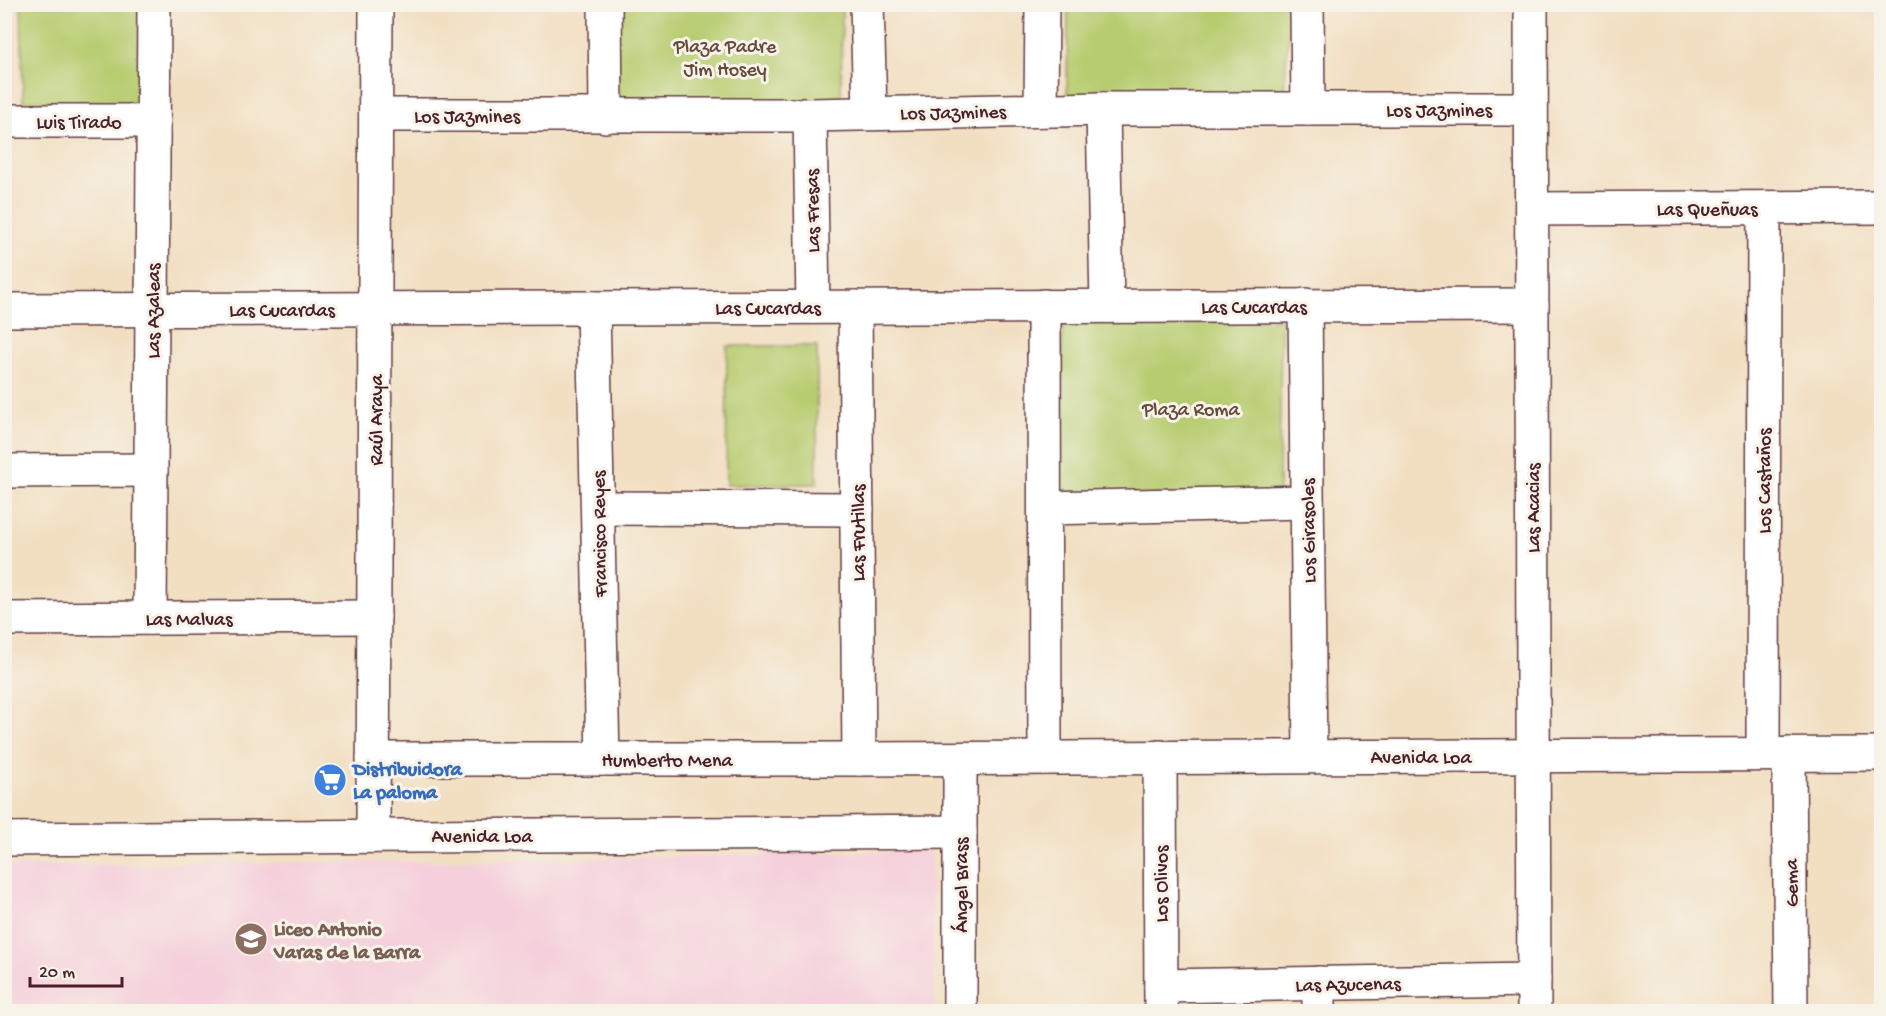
<svg xmlns="http://www.w3.org/2000/svg" width="1886" height="1016" viewBox="0 0 1886 1016" font-family="'Gochi Hand',sans-serif">
	<style>
		.built { fill: #f5cfdb }
		.green { fill: #b7cc70; stroke: #80764e; stroke-width: 1.5 }
		.lines { fill: none; stroke-linecap: round; stroke-linejoin: round }
		.minor-casing { stroke: #633c42; stroke-width: 36 }
		.tertiary-casing { stroke: #633c42; stroke-width: 36 }
		.minor { stroke: #fff; stroke-width: 33 }
		.tertiary { stroke: #fff; stroke-width: 33 }
		.labels { text-anchor: middle; stroke-width: 6; stroke-linejoin: round; paint-order: stroke }
		.park-label { font-size: 20px; fill: #654a3c; stroke: #f7f3e8 }
		.street-label { font-size: 20px; fill: #4a1f2b; stroke: #f7f3e8 }
		.shop-label { font-size: 20px; font-weight: bold; fill: #366cbe; stroke: #f7f3e8; text-anchor: start }
		.education-label { font-size: 20px; font-weight: bold; fill: #785e54; stroke: #f7f3e8; text-anchor: start }
	</style>
	<rect width="100%" height="100%" fill="#f7f3e8"/>
	<filter id="ink" filterUnits="userSpaceOnUse"><feTurbulence type="fractalNoise" baseFrequency=".0167" numOctaves="2"/><feDisplacementMap in="SourceGraphic" scale="12" xChannelSelector="R" yChannelSelector="G"/><feConvolveMatrix kernelMatrix="1 2 1 2 8 2 1 2 1" color-interpolation-filters="sRGB"/></filter>
	<filter id="wash" filterUnits="userSpaceOnUse"><feTurbulence type="fractalNoise" baseFrequency=".008" numOctaves="4" result="noise"/><feDisplacementMap in="SourceGraphic" scale="24" xChannelSelector="R" yChannelSelector="G"/><feGaussianBlur stdDeviation="1.35" result="paint"/><feColorMatrix in="noise" values="0 0 0 0 0 0 0 0 0 0 0 0 0 0 0 0 0 1.4 0 .05"/><feComposite in="paint" operator="in"/></filter>
	<g filter="url(#wash)">
		<rect width="100%" height="100%" fill="#f2dfc2"/>
		<!-- built -->
		<path class="built" d="M931,851L935,1011H5V866L495,860Z"/>
		<!-- green -->
		<g class="green">
			<path d="M21,5H143L147,103L23,101Z"/>
			<path d="M609,5H842L841,108H609Z"/>
			<path d="M1068,5H1291L1283,102L1067,100Z"/>
			<path d="M1281,320L1279,498L1058,493L1063,323Z"/>
			<path d="M727,346H817V484L726,485Z"/>
		</g>
	</g>
	<g filter="url(#ink)">
		<g class="lines">
			<defs>
				<g id="minor">
					<path d="M605,4L606,116"/>
					<path d="M867,4L870,112"/>
					<path d="M1307,4L1308,109"/>
					<path d="M1103,109L1107,306"/>
					<path d="M1041,110L1042,4"/>
					<path d="M376,115H810L1103,109H1531"/>
					<path d="M810,115L813,307"/>
					<path d="M4,121H154"/>
					<path d="M1532,209L1882,207"/>
					<path d="M1305,305L1310,756"/>
					<path d="M1044,306L1045,758"/>
					<path d="M855,307L859,759"/>
					<path d="M593,308L603,759"/>
					<path d="M4,310L1532,305"/>
					<path d="M4,471L151,470"/>
					<path d="M598,508L857,509"/>
					<path d="M1045,508L1307,502"/>
					<path d="M150,618L154,4"/>
					<path d="M4,619L374,617"/>
					<path d="M1763,754L1764,208"/>
					<path d="M1789,754L1791,1012"/>
					<path d="M1160,757L1161,1012"/>
					<path d="M960,832V1012"/>
					<path d="M1319,983V1012"/>
					<path d="M1161,986L1534,980"/>
				</g>
				<g id="tertiary">
					<path d="M1531,4L1534,1012"/>
					<path d="M373,759H859L1882,754"/>
					<path d="M373,836L376,4"/>
					<path d="M4,839L960,832V759"/>
				</g>
			</defs>
			<!-- minor casing -->
			<use href="#minor" class="minor-casing"/>
			<!-- tertiary casing -->
			<use href="#tertiary" class="tertiary-casing"/>
			<!-- minor -->
			<use href="#minor" class="minor"/>
			<!-- tertiary -->
			<use href="#tertiary" class="tertiary"/>
		</g>
	</g>
	<!-- icons -->
	<defs>
		<symbol id="supermarket-disc" viewBox="-11 -11 22 22"><circle r="9.5" fill="#3f7fe0" stroke="#f7f3e8"/><path d="M-6-5.5h2.5l.6 2H6L4.5 2H-2.5L-4.4-4H-6ZM-1.5 3.2a1.3 1.3 0 1 0 .1 0ZM3 3.2a1.3 1.3 0 1 0 .1 0Z" fill="#fff"/></symbol>
		<symbol id="school-disc" viewBox="-11 -11 22 22"><circle r="9.5" fill="#8d6e63" stroke="#f7f3e8"/><path d="M0-5L7-2L0 1L-7-2ZM-4 1L0 2.5L4 1V4Q0 6-4 4Z" fill="#fff"/></symbol>
	</defs>
	<g fill-rule="evenodd">
		<use href="#supermarket-disc" x="311" y="761" width="38" height="38"/>
		<use href="#school-disc" x="232" y="920" width="38" height="38"/>
	</g>
	<g class="labels">
		<!-- park labels -->
		<g class="park-label">
			<text x="725" y="52">Plaza Padre<tspan x="725" dy="23">Jim Hosey</tspan></text>
			<text x="1191" y="415">Plaza Roma</text>
		</g>
		<!-- street labels -->
		<g class="street-label">
			<text x="1439" y="116">Los Jazmines</text>
			<text transform="translate(953 111) rotate(-1)" y="7">Los Jazmines</text>
			<text x="467" y="122">Los Jazmines</text>
			<text x="79" y="128">Luis Tirado</text>
			<text x="1707" y="215">Las Queñuas</text>
			<text transform="translate(811 211) rotate(-91)" y="7">Las Fresas</text>
			<text x="1254" y="313">Las Cucardas</text>
			<text x="768" y="314">Las Cucardas</text>
			<text x="282" y="316">Las Cucardas</text>
			<text transform="translate(152 311) rotate(-90)" y="7">Las Azaleas</text>
			<text transform="translate(375 420) rotate(-90)" y="7">Raúl Araya</text>
			<text transform="translate(1763 481) rotate(-90)" y="7">Los Castaños</text>
			<text transform="translate(1532 508) rotate(-90)" y="7">Las Acacias</text>
			<text transform="translate(1307 531) rotate(-91)" y="7">Los Girasoles</text>
			<text transform="translate(857 533) rotate(-90)" y="7">Las Frutillas</text>
			<text transform="translate(598 534) rotate(-91)" y="7">Francisco Reyes</text>
			<text x="189" y="625">Las Malvas</text>
			<text x="1421" y="763">Avenida Loa</text>
			<text x="667" y="766">Humberto Mena</text>
			<text x="482" y="842">Avenida Loa</text>
			<text transform="translate(1790 883) rotate(-91)" y="7">Gema</text>
			<text transform="translate(1160 884) rotate(-90)" y="7">Los Olivos</text>
			<text transform="translate(960 885) rotate(-90)" y="7">Ángel Brass</text>
			<text transform="translate(1348 983) rotate(-1)" y="7">Las Azucenas</text>
		</g>
		<!-- shop labels -->
		<g class="shop-label">
			<text x="353" y="775">Distribuidora<tspan x="353" dy="23">La paloma</tspan></text>
		</g>
		<!-- education labels -->
		<g class="education-label">
			<text x="274" y="935">Liceo Antonio<tspan x="274" dy="23">Varas de la Barra</tspan></text>
		</g>
	</g>
	<!-- margin -->
	<rect width="1886" height="1016" fill="none" stroke="#f7f3e8" stroke-width="24"/>
	<!-- scale -->
	<path d="M30 977v9h92v-9" fill="none" stroke="#4a1f2b" stroke-width="3"/>
	<text x="39" y="977" font-size="18" fill="#4a1f2b" stroke="#f7f3e8" stroke-width="4.5" paint-order="stroke">20 m</text>
</svg>
